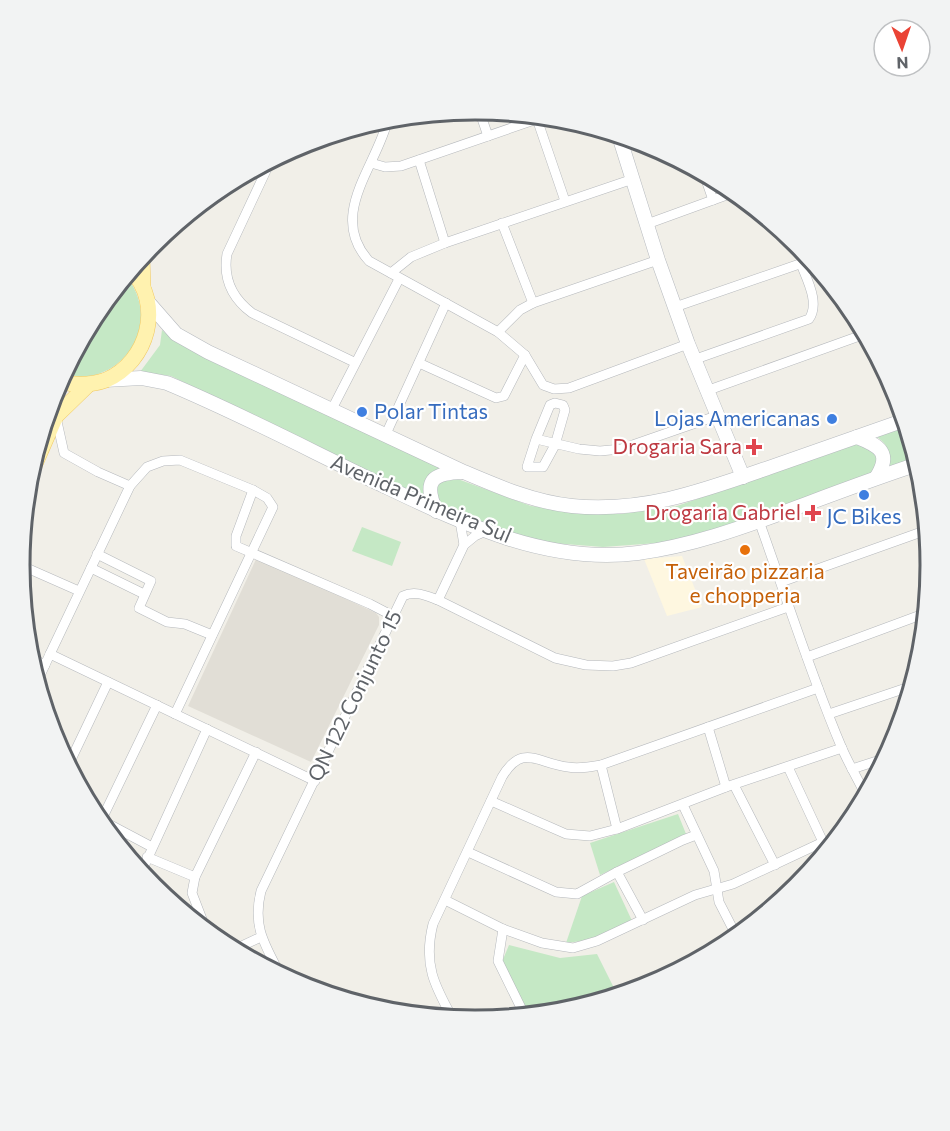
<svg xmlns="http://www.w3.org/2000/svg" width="950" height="1131" viewBox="0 0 950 1131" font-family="Commissioner,sans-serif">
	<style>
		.commercial { fill: #fef7e0 }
		.education { fill: #e1ded6 }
		.green { fill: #c5e8c5 }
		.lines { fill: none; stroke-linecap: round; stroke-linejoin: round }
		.street-casing { stroke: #b5b8bc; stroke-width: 10 }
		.secondary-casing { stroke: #b6babf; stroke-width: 15 }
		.primary-casing { stroke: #f2c960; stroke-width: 16 }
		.street { stroke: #fff; stroke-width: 9 }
		.secondary { stroke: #fff; stroke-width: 14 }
		.primary { stroke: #fff2af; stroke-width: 15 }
		.shop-dot { fill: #3f7fe0; stroke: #fff; stroke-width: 2 }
		.health-dot { fill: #e0444e; stroke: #fff; stroke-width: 2 }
		.food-dot { fill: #e8710a; stroke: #fff; stroke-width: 2 }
		.labels { text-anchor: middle; stroke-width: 4.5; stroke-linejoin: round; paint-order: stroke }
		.shop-label { font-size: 21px; fill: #366cbe; stroke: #fff; text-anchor: start }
		.health-label { font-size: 21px; fill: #be3a42; stroke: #fff; text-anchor: end }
		.street-label { font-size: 21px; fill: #5f6368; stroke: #fff }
		.food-label { font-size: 21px; fill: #c56008; stroke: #fff }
		.rim { fill: none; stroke: #5f6368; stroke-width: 3 }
	</style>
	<rect width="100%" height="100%" fill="#f1efe8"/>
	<!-- commercial -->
	<path class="commercial" d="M682,556L702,607L667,616L644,559Z"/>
	<!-- education -->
	<path class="education" d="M257,557L376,613L379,617V625L311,762L188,706Z"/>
	<!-- green -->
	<g class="green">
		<path d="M126,276C165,324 121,389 63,375L96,312Z"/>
		<path d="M162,330L175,341L206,358L445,467L426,501L171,376L140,372L160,345Z"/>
		<path d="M906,424L917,460L886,471C890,453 891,446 874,435Z"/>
		<path d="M862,441L878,451V469L869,474L753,519L671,542L603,547L552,543L514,536L440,505L435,489L443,480L455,478L531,506L572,511L620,514L677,506Z"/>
		<path d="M362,527L401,542L392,566L352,551Z"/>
		<path d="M678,814L686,834L600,875L590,843Z"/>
		<path d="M614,882L633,923L597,939L566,943L582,896Z"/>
		<path d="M509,945L560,958L597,954L617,994C588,1008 558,1013 526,1016L501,964Z"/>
	</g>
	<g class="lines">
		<defs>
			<g id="street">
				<path d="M479,110L488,136"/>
				<path d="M388,119C377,166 327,215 369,261L498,332L525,355L543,385L554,389L569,388L688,344"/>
				<path d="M537,119L565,201"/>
				<path d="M271,160L227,254C223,278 232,298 252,313L354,362"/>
				<path d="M419,160L445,243"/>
				<path d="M371,163L385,167L401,166L543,117"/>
				<path d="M704,174L713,200"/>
				<path d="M502,223L533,303"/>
				<path d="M647,224L735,192"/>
				<path d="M391,273L411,257L445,243L633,179"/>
				<path d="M675,307L811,260"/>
				<path d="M498,332L520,310L533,303L658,260"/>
				<path d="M693,360L809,319C820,303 807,280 801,264"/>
				<path d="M419,363L496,398L504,396L525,355"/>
				<path d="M706,391L865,334"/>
				<path d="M332,409L399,279"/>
				<path d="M56,417L64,453L98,472L130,486"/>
				<path d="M386,434L446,303"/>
				<path d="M536,439L527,467H543L555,445L565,410L563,405L555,403L550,405L536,439L579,449L600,451L621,449L716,416"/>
				<path d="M253,490L236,536V546L370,604L393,616"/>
				<path d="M460,521L464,545"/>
				<path d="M759,521C786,596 810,673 841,746C848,763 858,779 866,796"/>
				<path d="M97,554L151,581L139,608L167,622L185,624L212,635"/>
				<path d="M20,565L79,591"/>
				<path d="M91,568L144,594"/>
				<path d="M781,582L927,530"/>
				<path d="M438,600L464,545L475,536L486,531"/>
				<path d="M50,654L130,486L147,467L163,461L180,460L253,490L267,498L273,507L175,714"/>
				<path d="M29,657L45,665"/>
				<path d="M807,657L926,613"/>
				<path d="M37,682L50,654L315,781"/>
				<path d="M829,714L912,686"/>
				<path d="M708,727L726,787"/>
				<path d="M601,765L617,829"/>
				<path d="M68,766L108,682"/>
				<path d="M788,767L823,842"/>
				<path d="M852,769L886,758"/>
				<path d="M734,785L775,865"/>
				<path d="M491,801L566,834L590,836L617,829L726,787L842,748"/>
				<path d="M683,805L714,871L719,902L737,937"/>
				<path d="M101,820L152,847"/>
				<path d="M100,823L157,705"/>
				<path d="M468,852L556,892L577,894L617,872L683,840L696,835"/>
				<path d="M147,857L195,877"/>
				<path d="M617,872L643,920"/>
				<path d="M141,873L207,729"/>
				<path d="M445,900L503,929L542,943L573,948L597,941L695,895L733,884L823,842L827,851"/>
				<path d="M503,929L498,961L525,1016"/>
				<path d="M207,932L192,893L195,877L256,752"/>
				<path d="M233,950L261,937"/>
				<path d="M281,976C265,945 252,927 261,891L403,596C415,590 427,596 438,600L555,658L586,665L613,666L631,663L788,607"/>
				<path d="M624,994L694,962"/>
				<path d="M453,1019C434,985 423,964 433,924L502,777C523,742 538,764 568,767C580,769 590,767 601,765L818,688"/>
			</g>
			<g id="secondary">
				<path d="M619,136L658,260L688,344L743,477"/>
				<path d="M148,302L176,334L208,352L464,472C499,487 534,502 572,506C645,513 705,490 771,467C816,451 860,436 905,420"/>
				<path d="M105,380L141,378L167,383C239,413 309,450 380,484C460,522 546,565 638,553C691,546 741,528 790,510C833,494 875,478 918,464"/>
				<path d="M857,437C880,446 892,453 876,478"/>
				<path d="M436,511C423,481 432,473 462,472"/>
			</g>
			<g id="primary">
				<path d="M142,256L143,287"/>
				<path d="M59,382C75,385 90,386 106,380C148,362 164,304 131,270"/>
				<path d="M28,480L56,416L89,384"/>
			</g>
		</defs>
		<!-- street casing -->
		<use href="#street" class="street-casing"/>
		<!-- secondary casing -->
		<use href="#secondary" class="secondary-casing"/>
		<!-- primary casing -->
		<use href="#primary" class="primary-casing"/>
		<!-- street -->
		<use href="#street" class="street"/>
		<!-- secondary -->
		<use href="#secondary" class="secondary"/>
		<!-- primary -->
		<use href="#primary" class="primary"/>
	</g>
	<!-- markers -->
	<g class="shop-dot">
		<circle cx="362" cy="412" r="6"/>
		<circle cx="832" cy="419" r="6"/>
		<circle cx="864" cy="495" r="6"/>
	</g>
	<g class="health-dot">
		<path d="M751 438h6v6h6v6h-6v6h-6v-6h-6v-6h6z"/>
		<path d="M810 504h6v6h6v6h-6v6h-6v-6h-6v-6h6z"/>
	</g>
	<circle class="food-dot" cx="745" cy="550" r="6"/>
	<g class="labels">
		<!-- shop labels -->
		<g class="shop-label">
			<text x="374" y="419">Polar Tintas</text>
			<text x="820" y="426" text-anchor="end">Lojas Americanas</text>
			<text x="864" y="524" text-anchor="middle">JC Bikes</text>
		</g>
		<!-- health labels -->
		<g class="health-label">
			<text x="742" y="454">Drogaria Sara</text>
			<text x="801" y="520">Drogaria Gabriel</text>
		</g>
		<!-- street labels -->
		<g class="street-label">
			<text transform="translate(421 499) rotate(23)" y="7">Avenida Primeira Sul</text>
			<text transform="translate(355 696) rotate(-64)" y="7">QN 122 Conjunto 15</text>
		</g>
		<!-- food labels -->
		<g class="food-label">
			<text x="745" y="579">Taveirão pizzaria<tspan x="745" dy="24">e chopperia</tspan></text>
		</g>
	</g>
	<!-- crop -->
	<path d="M0 0H950V1131H0ZM30 565a445 445 0 1 1 890 0a445 445 0 1 1-890 0Z" fill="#f2f3f3" fill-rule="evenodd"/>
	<path class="rim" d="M30 565a445 445 0 1 1 890 0a445 445 0 1 1-890 0Z"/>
	<!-- north arrow -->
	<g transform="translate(902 48) rotate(178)"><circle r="28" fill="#ffffff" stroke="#bfc1c3" stroke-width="1.5"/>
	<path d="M0-4.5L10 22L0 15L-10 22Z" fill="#ea4335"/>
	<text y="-9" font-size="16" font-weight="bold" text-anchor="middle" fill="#5f6368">N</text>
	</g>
</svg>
